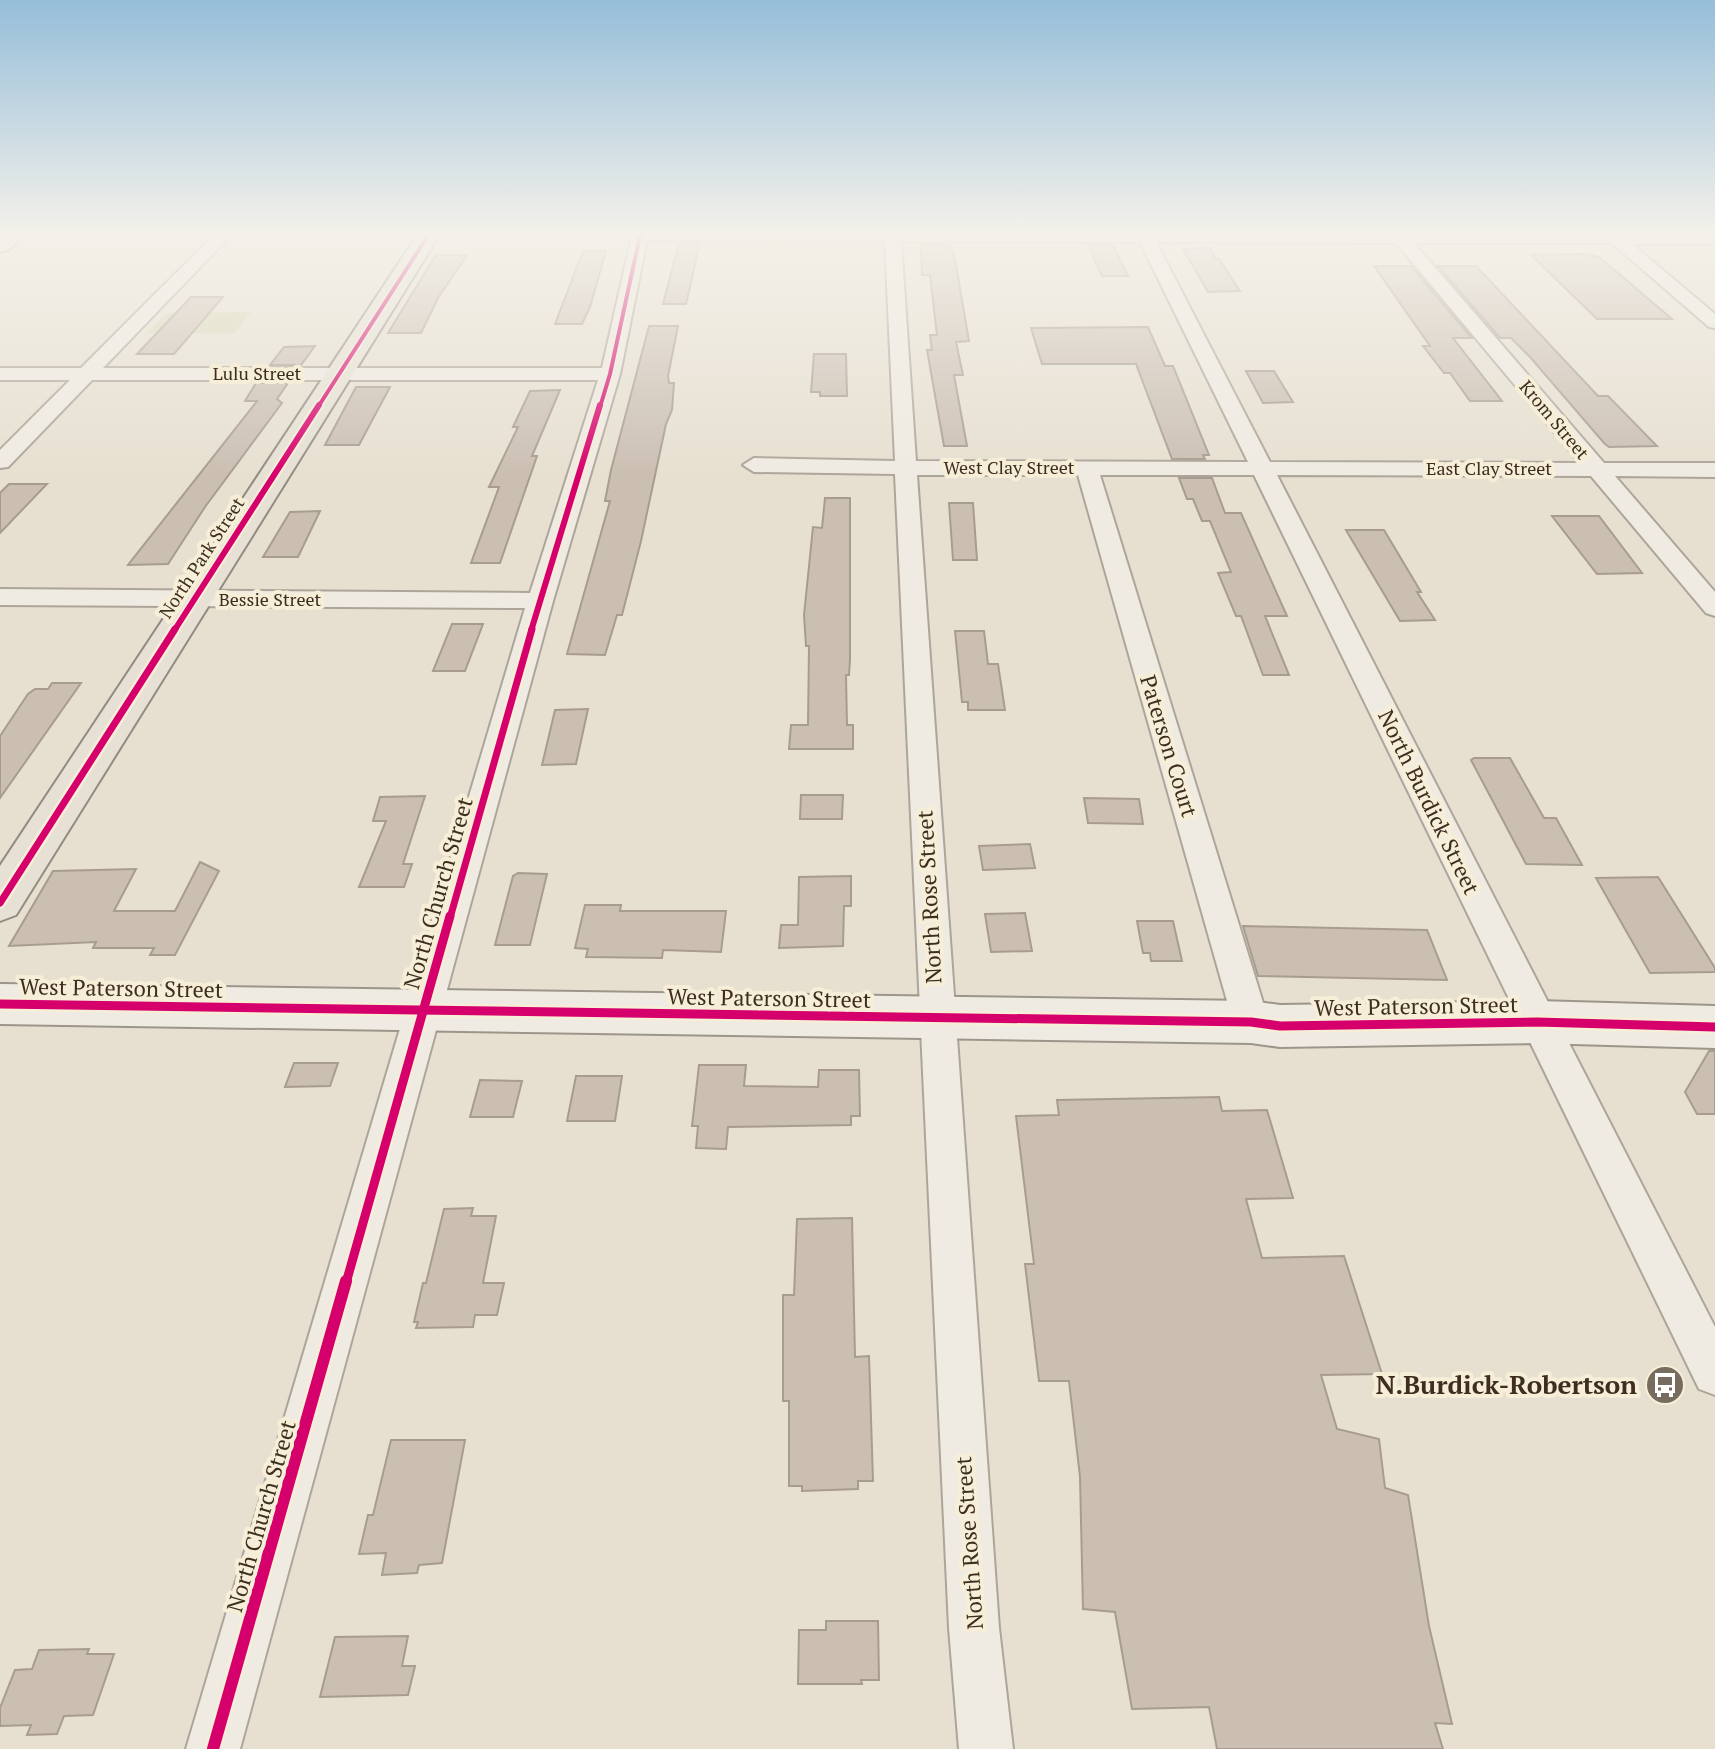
<svg xmlns="http://www.w3.org/2000/svg" width="1715" height="1749" viewBox="0 0 1715 1749" font-family="'PT Serif',serif">
	<style>
		.green { fill: #d6d7b3 }
		.building { fill: #cbbfb2; stroke: #a89c90; stroke-width: 2 }
		.lines { fill: none; stroke-linecap: round; stroke-linejoin: round }
		.street-casing { stroke: #ada599; stroke-width: 4 }
		.secondary-casing { stroke: #9c958a; stroke-width: 4 }
		.primary-casing { stroke: #928b80; stroke-width: 4 }
		.street { fill: #efebe3; fill-rule: evenodd }
		.secondary { fill: #efebe3; fill-rule: evenodd }
		.primary { fill: #e6e1d4; fill-rule: evenodd }
		.cycleway-far4-casing { stroke: #f7eed8; stroke-width: 7 }
		.cycleway-far3-casing { stroke: #f7eed8; stroke-width: 10 }
		.cycleway-far2-casing { stroke: #f7eed8; stroke-width: 12 }
		.cycleway-far1-casing { stroke: #f7eed8; stroke-width: 14 }
		.cycleway-casing { stroke: #f7eed8; stroke-width: 17 }
		.cycleway-far4 { stroke: #d6006c; stroke-width: 4 }
		.cycleway-far3 { stroke: #d6006c; stroke-width: 6 }
		.cycleway-far2 { stroke: #d6006c; stroke-width: 7 }
		.cycleway-far1 { stroke: #d6006c; stroke-width: 9 }
		.cycleway { stroke: #d6006c; stroke-width: 12 }
		.labels { text-anchor: middle; stroke-width: 8; stroke-linejoin: round; paint-order: stroke }
		.far-street-label { font-size: 18px; fill: #3d2e20; stroke: #f7eed8 }
		.street-label { font-size: 22px; fill: #3d2e20; stroke: #f7eed8 }
		.near-poi-label { font-size: 26px; font-weight: bold; fill: #3d2e20; stroke: #f7eed8; text-anchor: end }
	</style>
	<rect width="100%" height="100%" fill="#e7e0d1"/>
	<!-- green -->
	<path class="green" d="M251,312L235,333H147L166,313Z"/>
	<!-- building -->
	<g class="building">
		<path d="M679,243H700L686,304H663Z"/>
		<path d="M921,244L951,245L956,265L969,341L956,342L963,375H954L967,446H944L927,350H932L930,335H937L930,275H922Z"/>
		<path d="M1088,245H1113L1128,276H1102Z"/>
		<path d="M1210,248L1216,259H1219L1240,291L1208,292L1183,249Z"/>
		<path d="M583,251H606L590,307L582,324H555Z"/>
		<path d="M1585,254L1599,257L1672,319H1597L1531,255Z"/>
		<path d="M436,255H467L438,298L421,333H388Z"/>
		<path d="M1374,266H1411L1472,338H1453L1502,401H1470L1450,373H1444L1423,346H1430Z"/>
		<path d="M1438,266H1476L1598,396H1608L1657,446L1609,447L1604,443L1530,357L1511,338H1500Z"/>
		<path d="M191,297H223L174,354H137Z"/>
		<path d="M649,326H678L668,376L669,383H674L672,410L666,424L641,541L622,615H617L605,655L567,654L610,501H605L611,470Z"/>
		<path d="M1148,327L1165,366H1173L1209,455H1203L1205,459H1172L1136,364H1042L1031,328Z"/>
		<path d="M315,346L301,365H270L284,347Z"/>
		<path d="M814,354H846L847,396H820V392H811Z"/>
		<path d="M1246,371H1274L1293,402L1263,403Z"/>
		<path d="M256,383H288L277,399L282,403L205,507L168,564L128,565L257,401H245Z"/>
		<path d="M356,387H390L359,445H325Z"/>
		<path d="M560,390L532,456H537L500,563H471L499,487H489L518,427H513L530,391Z"/>
		<path d="M1179,478H1212L1225,513H1241L1287,616H1265L1289,675H1263L1241,616H1236L1218,573L1231,572L1210,521H1202L1193,499H1187Z"/>
		<path d="M9,484H47L0,533V493Z"/>
		<path d="M825,498H850V660L849,675H846L847,725H853V749H789L791,725H808L809,646H806L804,615L813,527L822,528Z"/>
		<path d="M949,503H973L977,560H953Z"/>
		<path d="M320,511L298,557H263L290,512Z"/>
		<path d="M1552,516H1599L1642,573L1597,574Z"/>
		<path d="M1346,530H1384L1421,592H1417L1435,620L1400,621Z"/>
		<path d="M452,624H483L465,671H433Z"/>
		<path d="M955,631H984L988,664H998L1005,710H968V702H962Z"/>
		<path d="M52,683H81L0,798V736L28,694L35,689H48Z"/>
		<path d="M588,709L576,764L542,765L555,710Z"/>
		<path d="M1474,758H1510L1544,818H1556L1582,865L1526,864L1471,760Z"/>
		<path d="M801,795H843L842,819H800Z"/>
		<path d="M425,796L403,864H412L404,887H359L386,821H373L380,797Z"/>
		<path d="M1084,798L1139,799L1143,824L1088,823Z"/>
		<path d="M1030,844L1035,868L983,870L979,846Z"/>
		<path d="M200,862L219,871L175,955H150L154,948H93L96,942L9,946L53,871L136,869L114,911H175Z"/>
		<path d="M518,873L547,874L530,945H495L513,876Z"/>
		<path d="M851,876V906H844L843,946L779,948L781,925H798L799,877Z"/>
		<path d="M1658,877L1715,968V972L1650,973L1596,878Z"/>
		<path d="M585,905H621L620,911H726L721,952L663,950L662,958L586,957L588,949L575,948Z"/>
		<path d="M1025,913L1032,951L991,952L985,914Z"/>
		<path d="M1137,921H1173L1182,961H1151L1150,953H1143Z"/>
		<path d="M1243,926L1427,930L1447,980L1258,976Z"/>
		<path d="M1709,1051H1715V1114H1697L1685,1092Z"/>
		<path d="M294,1063H338L330,1086L285,1087Z"/>
		<path d="M699,1065H746L744,1086L818,1087L819,1070H859L860,1116H851V1125L728,1127L726,1149L696,1148L698,1126H692Z"/>
		<path d="M576,1076H622L615,1121H567Z"/>
		<path d="M480,1080L522,1081L513,1117H470Z"/>
		<path d="M1219,1097L1222,1111L1267,1110L1293,1198L1246,1199L1262,1258L1344,1256L1382,1374L1321,1375L1337,1429L1379,1439L1385,1488L1408,1495L1429,1626L1452,1724L1435,1723L1443,1749H1217L1209,1707L1132,1709L1115,1612L1083,1609L1080,1477L1069,1381H1039L1025,1264H1034L1016,1116L1059,1115L1057,1100Z"/>
		<path d="M473,1208L471,1216H496L483,1283H504L497,1315H475L473,1327L416,1328L418,1322H414L423,1283H426L444,1209Z"/>
		<path d="M852,1218L855,1357L869,1356L873,1481H858V1489L802,1491V1486H789V1401H783V1295H794L797,1219Z"/>
		<path d="M391,1440H465L442,1563L419,1565L417,1573L382,1575L386,1553L359,1554L368,1515H373Z"/>
		<path d="M826,1621H878L879,1680H861L862,1684H798L799,1630H826Z"/>
		<path d="M408,1636L402,1666H415L408,1695L320,1697L335,1637Z"/>
		<path d="M89,1649L87,1654H114L93,1715L64,1716L57,1734L27,1735L31,1725L0,1726V1708L15,1670L32,1669L39,1650Z"/>
	</g>
	<g class="lines">
		<defs>
			<path id="street" d="M218,231H235L103,368H602L633,231L1603,234L1605,231H1617L1620,234H1715V244H1632L1715,314V328L1709,327L1612,243H1414L1604,463H1715V477L1615,476L1715,592V616L1706,613L1591,476L1277,475L1715,1327V1395L1699,1389L1254,475H1100L1269,1022L1264,1033L1251,1037L1238,1033L1233,1022L1078,475H917L999,1628L1013,1749H959L949,1628L895,474L754,472L743,465L754,458L895,461L885,241L647,240L620,374L553,601L240,1749H186L525,608L0,605V589L530,593L598,380H92L8,467L0,468V450L70,380H0V368H81ZM901,241L1140,242L1248,462L916,461ZM1156,242L1396,243L1580,463L1270,462Z"/>
			<path id="secondary" d="M0,984L1251,1001L1280,1005L1537,1001L1715,1006V1048L1537,1043L1280,1047L1251,1043L0,1024Z"/>
			<g id="primary">
				<path d="M5,231H30L8,250L0,252V235Z"/>
				<path d="M420,231H442L16,915L0,921V866Z"/>
			</g>
		</defs>
		<!-- street casing -->
		<use href="#street" class="street-casing"/>
		<!-- secondary casing -->
		<use href="#secondary" class="secondary-casing"/>
		<!-- primary casing -->
		<use href="#primary" class="primary-casing"/>
		<!-- street -->
		<use href="#street" class="street"/>
		<!-- secondary -->
		<use href="#secondary" class="secondary"/>
		<!-- primary -->
		<use href="#primary" class="primary"/>
		<defs>
			<g id="cycleway-far4">
				<path d="M318,407L431,231"/>
				<path d="M600,407L610,374L641,231"/>
			</g>
			<g id="cycleway-far3">
				<path d="M174,631L319,405"/>
				<path d="M531,631L600,405"/>
			</g>
			<g id="cycleway-far2">
				<path d="M0,903L175,629"/>
				<path d="M450,918L532,629"/>
			</g>
			<g id="cycleway-far1">
				<path d="M0,1004L1251,1022L1280,1026L1537,1022L1715,1027"/>
				<path d="M346,1283L450,916"/>
			</g>
			<path id="cycleway" d="M213,1749L346,1281"/>
		</defs>
		<!-- cycleway-far4 casing -->
		<use href="#cycleway-far4" class="cycleway-far4-casing"/>
		<!-- cycleway-far3 casing -->
		<use href="#cycleway-far3" class="cycleway-far3-casing"/>
		<!-- cycleway-far2 casing -->
		<use href="#cycleway-far2" class="cycleway-far2-casing"/>
		<!-- cycleway-far1 casing -->
		<use href="#cycleway-far1" class="cycleway-far1-casing"/>
		<!-- cycleway casing -->
		<use href="#cycleway" class="cycleway-casing"/>
		<!-- cycleway-far4 -->
		<use href="#cycleway-far4" class="cycleway-far4"/>
		<!-- cycleway-far3 -->
		<use href="#cycleway-far3" class="cycleway-far3"/>
		<!-- cycleway-far2 -->
		<use href="#cycleway-far2" class="cycleway-far2"/>
		<!-- cycleway-far1 -->
		<use href="#cycleway-far1" class="cycleway-far1"/>
		<!-- cycleway -->
		<use href="#cycleway" class="cycleway"/>
	</g>
	<!-- sky -->
	<linearGradient id="sky" x2="0" y2="1"><stop stop-color="#96bed9"/><stop offset="0.49" stop-color="#f4f1ea"/><stop offset="1" stop-color="#f4f1ea" stop-opacity="0"/></linearGradient>
	<rect width="1715" height="476" fill="url(#sky)"/>
	<!-- icons -->
	<defs>
		<symbol id="bus-disc" viewBox="-11 -11 22 22"><circle r="9.5" fill="#786c5e" stroke="#f7eed8"/><path d="M-5-6H5V4H4V6H2V4H-2V6H-4V4H-5ZM-3.5-4V0h7V-4ZM-3.5 1.2v1.5H-2V1.2ZM2 1.2v1.5H3.5V1.2Z" fill="#fff"/></symbol>
	</defs>
	<g fill-rule="evenodd">
		<use href="#bus-disc" x="1643" y="1363" width="44" height="44"/>
	</g>
	<g class="labels">
		<!-- far-street labels -->
		<g class="far-street-label">
			<text x="257" y="380">Lulu Street</text>
			<text transform="translate(1554 420) rotate(50)" y="6">Krom Street</text>
			<text x="1009" y="474">West Clay Street</text>
			<text x="1489" y="475">East Clay Street</text>
			<text transform="translate(202 558) rotate(-57)" y="6">North Park Street</text>
			<text x="270" y="606">Bessie Street</text>
		</g>
		<!-- street labels -->
		<g class="street-label">
			<text transform="translate(1169 746) rotate(73)" y="8">Paterson Court</text>
			<text transform="translate(1429 802) rotate(64)" y="8">North Burdick Street</text>
			<text transform="translate(438 893) rotate(-74)" y="8">North Church Street</text>
			<text transform="translate(929 897) rotate(-93)" y="8">North Rose Street</text>
			<text transform="translate(121 988) rotate(1)" y="8">West Paterson Street</text>
			<text transform="translate(769 998) rotate(1)" y="8">West Paterson Street</text>
			<text transform="translate(1416 1006) rotate(-1)" y="8">West Paterson Street</text>
			<text transform="translate(261 1516) rotate(-74)" y="8">North Church Street</text>
			<text transform="translate(969 1543) rotate(-94)" y="8">North Rose Street</text>
		</g>
		<!-- near-poi labels -->
		<g class="near-poi-label">
			<text x="1637" y="1394">N.Burdick-Robertson</text>
		</g>
	</g>
</svg>
